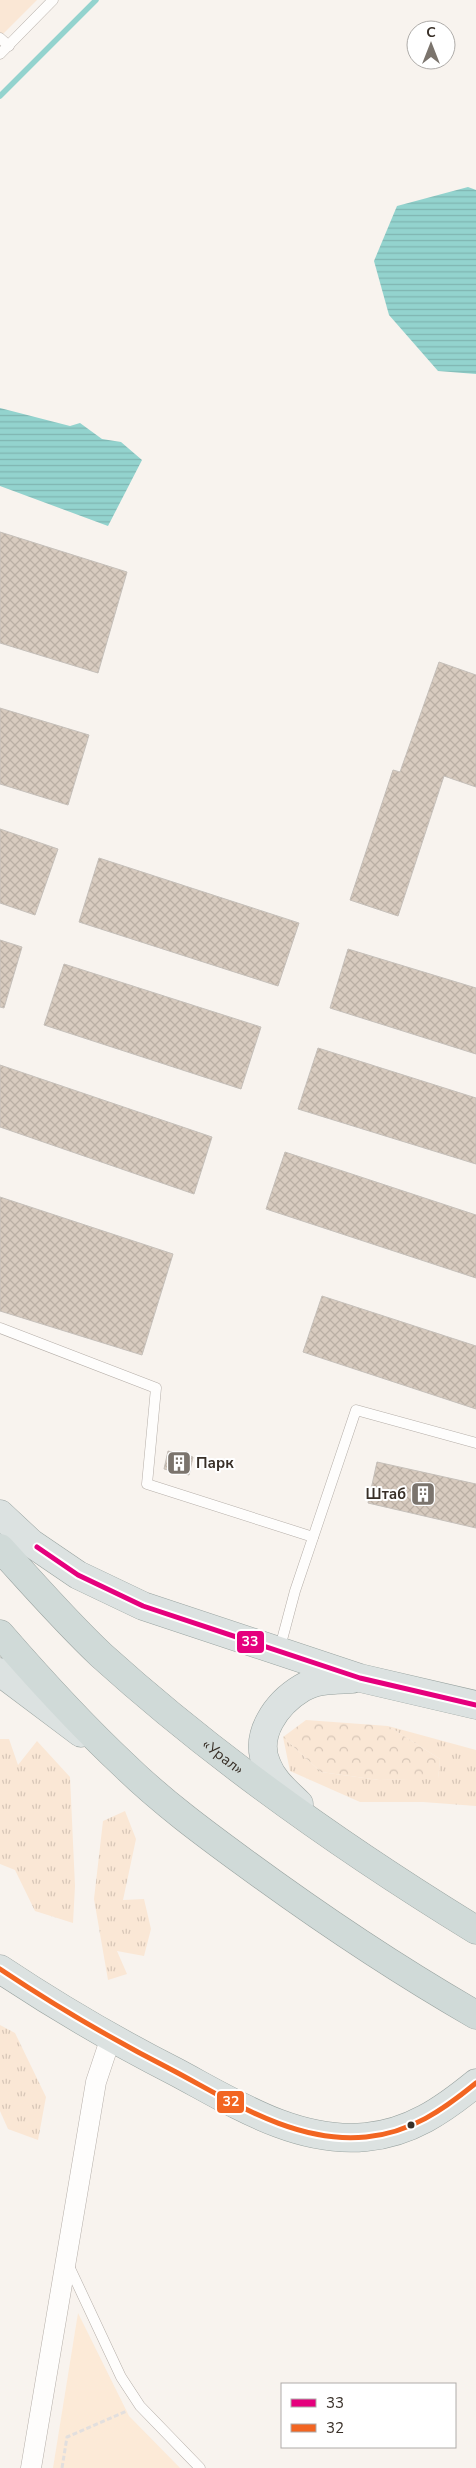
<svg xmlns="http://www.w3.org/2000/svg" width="476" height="2468" viewBox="0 0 476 2468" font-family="'Nunito Sans',sans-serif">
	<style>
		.built { fill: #fcead7 }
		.grass { fill: url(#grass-tufts) }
		.forest { fill: url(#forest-crowns) }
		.green { fill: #fae7d5 }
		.water { fill: url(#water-rules) }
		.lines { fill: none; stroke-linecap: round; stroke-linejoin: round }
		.stream { stroke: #93d3ce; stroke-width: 5.5 }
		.building { fill: url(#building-cross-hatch); stroke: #c5bfb9 }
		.service-casing { stroke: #b5aea8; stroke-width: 11 }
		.minor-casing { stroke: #b5aea8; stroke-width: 21 }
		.primary-casing { stroke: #99a3a0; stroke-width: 29 }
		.trunk-casing { stroke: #99a3a0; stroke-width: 29 }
		.path { stroke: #e2dfde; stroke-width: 3; stroke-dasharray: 5 2.5; stroke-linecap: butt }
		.service { stroke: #fefdfc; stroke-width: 10 }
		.minor { stroke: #fefdfc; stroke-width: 20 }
		.primary { stroke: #dce2e1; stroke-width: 28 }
		.trunk { stroke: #d0dad8; stroke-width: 28 }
		.bus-1-casing { stroke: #fff; stroke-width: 9 }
		.bus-2-casing { stroke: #fff; stroke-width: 9 }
		.bus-1 { stroke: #e5007d; stroke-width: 5 }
		.bus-2 { stroke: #f26522; stroke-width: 5 }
		.bus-dot { fill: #382f27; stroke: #fff; stroke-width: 2 }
		.labels { text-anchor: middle; stroke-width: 4; stroke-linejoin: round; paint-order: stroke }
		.poi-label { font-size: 15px; font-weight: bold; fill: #382f27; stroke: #fff; text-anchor: start }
		.street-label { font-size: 15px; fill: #382f27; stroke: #fff }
		.line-badge { stroke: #fff; stroke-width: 2 }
		.badge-label { font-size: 14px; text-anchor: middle; font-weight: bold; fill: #fff }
	</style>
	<defs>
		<pattern id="grass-tufts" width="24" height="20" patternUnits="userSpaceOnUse" patternTransform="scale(1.25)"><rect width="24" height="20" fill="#fae7d5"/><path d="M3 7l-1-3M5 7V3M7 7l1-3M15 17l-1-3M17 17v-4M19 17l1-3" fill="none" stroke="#d7c6b7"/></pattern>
		<pattern id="forest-crowns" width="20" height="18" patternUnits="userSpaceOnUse" patternTransform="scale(1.25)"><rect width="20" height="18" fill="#fae7d5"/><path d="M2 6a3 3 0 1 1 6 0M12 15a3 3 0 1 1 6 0" fill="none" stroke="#d7c6b7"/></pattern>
		<pattern id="water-rules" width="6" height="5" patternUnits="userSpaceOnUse" patternTransform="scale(1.25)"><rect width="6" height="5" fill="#93d3ce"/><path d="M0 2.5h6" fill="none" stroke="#80b5b1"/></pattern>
		<pattern id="building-cross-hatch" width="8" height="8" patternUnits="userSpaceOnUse" patternTransform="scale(1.25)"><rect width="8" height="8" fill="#d8cbbf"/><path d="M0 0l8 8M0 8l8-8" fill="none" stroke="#baafa4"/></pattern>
	</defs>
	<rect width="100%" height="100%" fill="#f8f3ee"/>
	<!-- built -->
	<path class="built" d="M78,2313L129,2416L180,2468H53Z"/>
	<!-- grass -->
	<g class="grass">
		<path d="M388,1726L476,1750V1806L423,1802H360L290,1771L283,1737L321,1772L379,1780L438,1778L440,1759Z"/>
		<path d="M0,1739H9L18,1765L37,1741L70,1777L75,1886L73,1923L35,1911L15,1870L0,1864Z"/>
		<path d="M125,1811L136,1839L123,1900L144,1899L151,1929L144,1956L117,1951L127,1974L108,1980L94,1899L103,1821Z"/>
		<path d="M0,2025L15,2033L46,2097L38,2140L8,2129L0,2111Z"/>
	</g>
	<!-- forest -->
	<path class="forest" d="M306,1720L388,1726L440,1759L438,1779L379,1780L321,1772L283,1737Z"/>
	<!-- green -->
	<path class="green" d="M0,0H37L0,37Z"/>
	<!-- water -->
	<g class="water">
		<path d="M468,187L476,190V374L438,371L389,315L374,261L397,206Z"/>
		<path d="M0,408L70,426L80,423L102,439L121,442L142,460L108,526L0,486Z"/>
	</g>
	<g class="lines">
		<!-- stream -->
		<path class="stream" d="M0,96L96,0"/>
	</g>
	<!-- building -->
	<g class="building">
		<path d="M0,532L127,572L98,673L0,643Z"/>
		<path d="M439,662L476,675V787L444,776L398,916L350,900L393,770L400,772Z"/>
		<path d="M0,708L89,735L68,805L0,784Z"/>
		<path d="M0,829L58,849L35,915L0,903Z"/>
		<path d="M99,858L299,923L278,986L79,922Z"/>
		<path d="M0,940L22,947L4,1008L0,1007Z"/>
		<path d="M348,949L476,988V1054L330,1008Z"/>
		<path d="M64,964L261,1027L241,1089L44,1025Z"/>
		<path d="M318,1048L476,1098V1164L298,1109Z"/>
		<path d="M0,1065L212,1137L194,1194L0,1127Z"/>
		<path d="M285,1152L476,1215V1278L266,1209Z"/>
		<path d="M0,1197L173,1254L142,1355L0,1311Z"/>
		<path d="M322,1296L476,1346V1409L303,1352Z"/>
		<path d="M168,1451L193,1457L189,1475L164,1469Z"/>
		<path d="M377,1462L476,1484V1528L368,1503Z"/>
	</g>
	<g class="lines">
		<defs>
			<g id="service">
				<path d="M0,38L9,46"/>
				<path d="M0,54L53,0"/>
				<path d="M0,1328L156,1388L147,1484L313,1537"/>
				<path d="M279,1651L295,1591L356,1410L476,1443"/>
				<path d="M68,2264L121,2377L140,2406L200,2468"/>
			</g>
			<path id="minor" d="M31,2468L96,2082L111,2037"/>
			<g id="primary">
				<path d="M0,1514L31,1543L78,1575L143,1606L360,1678L476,1705"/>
				<path d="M0,1672L81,1733"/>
				<path d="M299,1804C287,1792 273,1781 267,1765C253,1735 277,1703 302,1688C317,1679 335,1680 352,1679"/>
				<path d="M0,1969C57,2007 115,2041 176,2072C234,2103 297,2144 366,2137C410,2133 443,2110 476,2083"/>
			</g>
			<g id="trunk">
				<path id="s1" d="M0,1548C33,1584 65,1621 101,1655C216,1759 344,1849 476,1930"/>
				<path d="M0,1634C40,1680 81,1725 125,1766C162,1802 204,1833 245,1863C320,1918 396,1969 476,2015"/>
			</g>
		</defs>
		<!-- service casing -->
		<use href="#service" class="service-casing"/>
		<!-- minor casing -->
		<use href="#minor" class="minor-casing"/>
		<!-- primary casing -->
		<use href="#primary" class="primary-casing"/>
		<!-- trunk casing -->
		<use href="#trunk" class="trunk-casing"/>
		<!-- path -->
		<path class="path" d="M62,2468L67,2437L127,2411"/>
		<!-- service -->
		<use href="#service" class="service"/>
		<!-- minor -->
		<use href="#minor" class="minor"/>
		<!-- primary -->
		<use href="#primary" class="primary"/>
		<!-- trunk -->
		<use href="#trunk" class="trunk"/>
		<defs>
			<path id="bus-1" d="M37,1547L78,1575L143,1606L360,1678L476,1705"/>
			<path id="bus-2" d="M0,1969C57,2007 115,2041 176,2072C234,2103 297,2144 366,2137C410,2133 443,2110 476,2083"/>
		</defs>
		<!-- bus-1 casing -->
		<use href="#bus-1" class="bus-1-casing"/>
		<!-- bus-2 casing -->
		<use href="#bus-2" class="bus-2-casing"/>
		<!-- bus-1 -->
		<use href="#bus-1" class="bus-1"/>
		<!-- bus-2 -->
		<use href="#bus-2" class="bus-2"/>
	</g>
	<!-- icons -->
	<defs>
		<symbol id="building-square" viewBox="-11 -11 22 22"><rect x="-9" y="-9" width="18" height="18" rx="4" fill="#7b746d" stroke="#fff"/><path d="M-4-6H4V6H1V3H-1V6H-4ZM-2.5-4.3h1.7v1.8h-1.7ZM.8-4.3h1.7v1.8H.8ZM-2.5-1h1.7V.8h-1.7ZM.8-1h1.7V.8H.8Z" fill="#fff"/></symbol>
	</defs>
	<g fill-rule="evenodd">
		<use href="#building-square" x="165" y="1449" width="28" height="28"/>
		<use href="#building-square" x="409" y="1480" width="28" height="28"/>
	</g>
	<!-- markers -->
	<circle class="bus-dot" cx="411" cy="2125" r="4.5"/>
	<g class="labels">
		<!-- poi labels -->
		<g class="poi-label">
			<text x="196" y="1468">Парк</text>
			<text x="406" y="1499" text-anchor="end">Штаб</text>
		</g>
		<!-- street labels -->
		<g class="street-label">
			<text dy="5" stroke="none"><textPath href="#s1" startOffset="306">«Урал»</textPath></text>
		</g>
	</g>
	<g class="line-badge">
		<rect x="236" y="1630" width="29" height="24" rx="5" fill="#e5007d"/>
		<rect x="216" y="2090" width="29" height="24" rx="5" fill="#f26522"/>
	</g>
	<g class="badge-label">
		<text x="250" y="1646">33</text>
		<text x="231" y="2106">32</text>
	</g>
	<!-- legend -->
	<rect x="281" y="2383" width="175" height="65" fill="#ffffff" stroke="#afaca9"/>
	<rect x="291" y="2399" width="25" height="8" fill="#e5007d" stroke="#afaca9"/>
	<text x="326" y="2408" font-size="15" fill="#382f27">33</text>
	<rect x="291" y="2424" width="25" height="8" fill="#f26522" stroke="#afaca9"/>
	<text x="326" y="2433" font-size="15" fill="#382f27">32</text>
	<!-- north arrow -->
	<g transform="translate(431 45)"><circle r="24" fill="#ffffff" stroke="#afaca9"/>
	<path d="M0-4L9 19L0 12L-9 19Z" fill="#7b746d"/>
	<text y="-8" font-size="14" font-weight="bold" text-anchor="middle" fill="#382f27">С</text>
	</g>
</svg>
